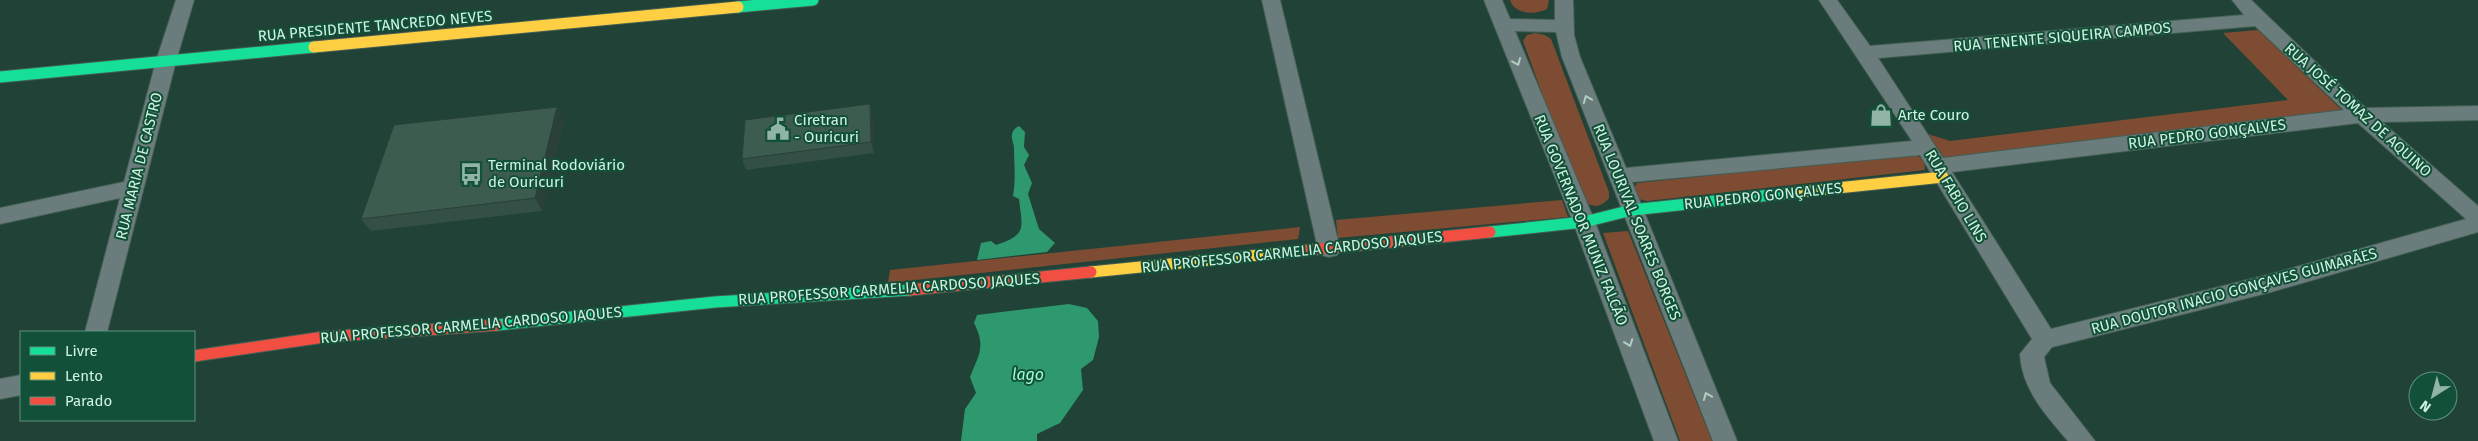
<svg xmlns="http://www.w3.org/2000/svg" width="2478" height="441" viewBox="0 0 2478 441" font-family="'Fira Sans',sans-serif">
	<style>
		.green { fill: #7e4c32 }
		.water { fill: #2e986f }
		.lines { fill: none; stroke-linecap: round; stroke-linejoin: round }
		.street-casing { stroke: #435f54; stroke-width: 2 }
		.fast-casing { stroke: #435f54; stroke-width: 13 }
		.slow-casing { stroke: #435f54; stroke-width: 13 }
		.jam-casing { stroke: #435f54; stroke-width: 13 }
		.street { fill: #6b7c7c; fill-rule: evenodd }
		.fast { stroke: #16e098; stroke-width: 11 }
		.slow { stroke: #ffcf43; stroke-width: 11 }
		.jam { stroke: #f24e42; stroke-width: 11 }
		.wall { fill: #344f45 }
		.shaded-wall { fill: #2b4038 }
		.building { fill: #3d5c50; stroke: #2b4038 }
		.oneway { stroke: #b0cfc2 }
		.labels { text-anchor: middle; stroke-width: 4; stroke-linejoin: round; paint-order: stroke }
		.street-label { font-size: 15px; fill: #cef3e0; stroke: #135039 }
		.poi-label { font-size: 15px; fill: #cef3e0; stroke: #135039; text-anchor: start }
		.water-label { font-size: 16px; font-style: italic; fill: #9efcd1; stroke: #135039 }
	</style>
	<rect width="100%" height="100%" fill="#214236"/>
	<!-- green -->
	<g class="green">
		<path d="M1510,0H1549L1547,9C1535,15 1515,15 1510,0Z"/>
		<path d="M2258,30L2345,113L1945,159L1928,134L1950,141L2288,100L2223,33Z"/>
		<path d="M1535,33L1545,35L1551,39L1609,192V198C1600,209 1590,208 1580,198L1523,41L1527,35Z"/>
		<path d="M1909,155L1918,156L1924,161L1925,170L1647,201L1638,199L1634,188L1637,183Z"/>
		<path d="M1562,200L1568,217L1338,238L1336,220Z"/>
		<path d="M1300,227L1298,239L888,283L890,270Z"/>
		<path d="M1628,231L1712,441H1680L1603,233Z"/>
	</g>
	<!-- water -->
	<g class="water">
		<path d="M1019,126L1025,132L1024,147L1029,155L1024,165L1032,183L1028,194L1039,229L1055,243L1047,252L977,260L981,243L991,241L996,245C1028,235 1022,227 1019,199L1013,196C1016,179 1014,165 1014,148C1014,144 1011,139 1012,135C1012,131 1015,128 1019,126Z"/>
		<path d="M1069,304L1087,308L1098,321L1099,337L1093,360L1081,369L1083,390L1060,423L1037,434V441H961L965,409L976,393L970,377C979,354 986,347 974,323L977,315Z"/>
	</g>
	<g class="lines">
		<defs>
			<g id="street">
				<path d="M176,0H194L176,61L107,332H85L120,198L0,224V208L124,182L156,61Z"/>
				<path d="M1262,0H1280L1340,249L1337,255L1329,257L1321,255L1318,249Z"/>
				<path d="M1484,0H1502L1510,19L1555,20V0H1573L1574,35L1580,57L1626,168L1912,141L1819,0H1837L1870,46L2244,15L2232,0H2251L2326,72L2366,108L2478,106V120L2382,122L2478,206V232L2271,292L2052,347L2044,357L2050,383L2095,441H2068C2046,415 2022,390 2020,354L2032,339L1920,155L1632,182L1737,441H1713L1562,57L1556,32L1515,31L1595,222L1678,441H1654L1573,222ZM2255,26L2344,110L1943,158L1878,58ZM2358,123L2466,219L2271,274L2051,329L1952,172Z"/>
				<path d="M21,375V395L0,399V379Z"/>
			</g>
			<g id="fast">
				<path d="M738,7L813,0"/>
				<path d="M0,77L314,47"/>
				<path d="M1490,232L1584,222L1632,210L1789,193"/>
				<path d="M497,325L715,302L910,290"/>
			</g>
			<g id="slow">
				<path d="M314,47L738,7"/>
				<path d="M1789,193L1943,177"/>
				<path d="M1091,272L1280,253"/>
			</g>
			<g id="jam">
				<path d="M1280,253L1490,232"/>
				<path d="M910,290L1091,272"/>
				<path d="M194,356L324,337L497,325"/>
			</g>
		</defs>
		<!-- street casing -->
		<use href="#street" class="street-casing"/>
		<!-- fast casing -->
		<use href="#fast" class="fast-casing"/>
		<!-- slow casing -->
		<use href="#slow" class="slow-casing"/>
		<!-- jam casing -->
		<use href="#jam" class="jam-casing"/>
		<!-- street -->
		<use href="#street" class="street"/>
		<!-- fast -->
		<use href="#fast" class="fast"/>
		<!-- slow -->
		<use href="#slow" class="slow"/>
		<!-- jam -->
		<use href="#jam" class="jam"/>
	</g>
	<!-- wall -->
	<g class="wall">
		<path d="M870,104L873,115L874,153L746,170L742,159Z"/>
		<path d="M564,120L542,211L371,231L361,219Z"/>
	</g>
	<!-- shaded-wall -->
	<g class="shaded-wall">
		<path d="M870,104L873,115L874,153L871,142Z"/>
		<path d="M557,107L564,120L542,211L535,198Z"/>
	</g>
	<!-- building -->
	<g class="building">
		<path d="M870,104L871,142L742,159L745,120Z"/>
		<path d="M557,107L535,198L361,219L394,125Z"/>
	</g>
	<!-- one-way arrows -->
	<defs><path id="oneway-chevron" d="M-2-3.5L2.5 0L-2 3.5" fill="none" stroke-width="1.6" stroke-linecap="round" stroke-linejoin="round" transform="scale(1.25)"/></defs>
	<g class="oneway">
		<use href="#oneway-chevron" transform="translate(1517 62) rotate(68)"/>
		<use href="#oneway-chevron" transform="translate(1587 99) rotate(-112)"/>
		<use href="#oneway-chevron" transform="translate(1629 343) rotate(70)"/>
		<use href="#oneway-chevron" transform="translate(1707 396) rotate(-112)"/>
	</g>
	<!-- icons -->
	<defs>
		<symbol id="shop-bare" viewBox="-9 -9 18 18"><path d="M-5-2.5h2.3a2.7 3.5 0 0 1 5.4 0H5L5.5 6h-11ZM-1.5-2.5h3a1.5 2.3 0 0 0-3 0Z" fill="#91b5a4" stroke="#135039" stroke-width="2.5" paint-order="stroke"/></symbol>
		<symbol id="civic-bare" viewBox="-9 -9 18 18"><path d="M-.6-6.5H3V-4.5H.6V-3L4-1V1h2V6H-6V1h2V-1L-.6-3ZM-1.2 2.5V6h2.4V2.5Z" fill="#91b5a4" stroke="#135039" stroke-width="2.5" paint-order="stroke"/></symbol>
		<symbol id="bus-bare" viewBox="-9 -9 18 18"><path d="M-5-6H5V4H4V6H2V4H-2V6H-4V4H-5ZM-3.5-4V0h7V-4ZM-3.5 1.2v1.5H-2V1.2ZM2 1.2v1.5H3.5V1.2Z" fill="#91b5a4" stroke="#135039" stroke-width="2.5" paint-order="stroke"/></symbol>
	</defs>
	<g fill-rule="evenodd">
		<use href="#shop-bare" x="1865" y="99" width="32" height="32"/>
		<use href="#civic-bare" x="762" y="113" width="32" height="32"/>
		<use href="#bus-bare" x="455" y="158" width="32" height="32"/>
	</g>
	<g class="labels">
		<!-- street labels -->
		<g class="street-label">
			<text transform="translate(375 26) rotate(-5)" y="5">RUA PRESIDENTE TANCREDO NEVES</text>
			<text transform="translate(2062 37) rotate(-5)" y="5">RUA TENENTE SIQUEIRA CAMPOS</text>
			<text transform="translate(2358 110) rotate(42)" y="5">RUA JOSÉ TOMAZ DE AQUINO</text>
			<text transform="translate(2207 134) rotate(-7)" y="5">RUA PEDRO GONÇALVES</text>
			<text transform="translate(139 166) rotate(-76)" y="5">RUA MARIA DE CASTRO</text>
			<text transform="translate(1763 196) rotate(-6)" y="5">RUA PEDRO GONÇALVES</text>
			<text transform="translate(1956 196) rotate(59)" y="5">RUA FABIO LINS</text>
			<text transform="translate(1581 220) rotate(68)" y="5">RUA GOVERNADOR MUNIZ FALCÃO</text>
			<text transform="translate(1637 222) rotate(68)" y="5">RUA LOURIVAL SOARES BORGES</text>
			<text transform="translate(1292 252) rotate(-6)" y="5">RUA PROFESSOR CARMELIA CARDOSO JAQUES</text>
			<text transform="translate(889 289) rotate(-4)" y="5">RUA PROFESSOR CARMELIA CARDOSO JAQUES</text>
			<text transform="translate(2234 291) rotate(-15)" y="5">RUA DOUTOR INACIO GONÇAVES GUIMARÃES</text>
			<text transform="translate(471 325) rotate(-5)" y="5">RUA PROFESSOR CARMELIA CARDOSO JAQUES</text>
		</g>
		<!-- poi labels -->
		<g class="poi-label">
			<text x="1898" y="120">Arte Couro</text>
			<text x="794" y="125">Ciretran<tspan x="794" dy="17">- Ouricuri</tspan></text>
			<text x="488" y="170">Terminal Rodoviário<tspan x="488" dy="17">de Ouricuri</tspan></text>
		</g>
		<!-- water labels -->
		<g class="water-label">
			<text x="1028" y="380">lago</text>
		</g>
	</g>
	<!-- legend -->
	<rect x="20" y="331" width="175" height="90" fill="#135039" stroke="#5e917c"/>
	<rect x="30" y="347" width="25" height="8" fill="#16e098" stroke="#5e917c"/>
	<text x="65" y="356" font-size="15" fill="#cef3e0">Livre</text>
	<rect x="30" y="372" width="25" height="8" fill="#ffcf43" stroke="#5e917c"/>
	<text x="65" y="381" font-size="15" fill="#cef3e0">Lento</text>
	<rect x="30" y="397" width="25" height="8" fill="#f24e42" stroke="#5e917c"/>
	<text x="65" y="406" font-size="15" fill="#cef3e0">Parado</text>
	<!-- north arrow -->
	<g transform="translate(2433 396) rotate(216)"><circle r="24" fill="#135039" stroke="#5e917c"/>
	<path d="M0-4L9 19L0 12L-9 19Z" fill="#91b5a4"/>
	<text y="-8" font-size="14" font-weight="bold" text-anchor="middle" fill="#cef3e0">N</text>
	</g>
</svg>
